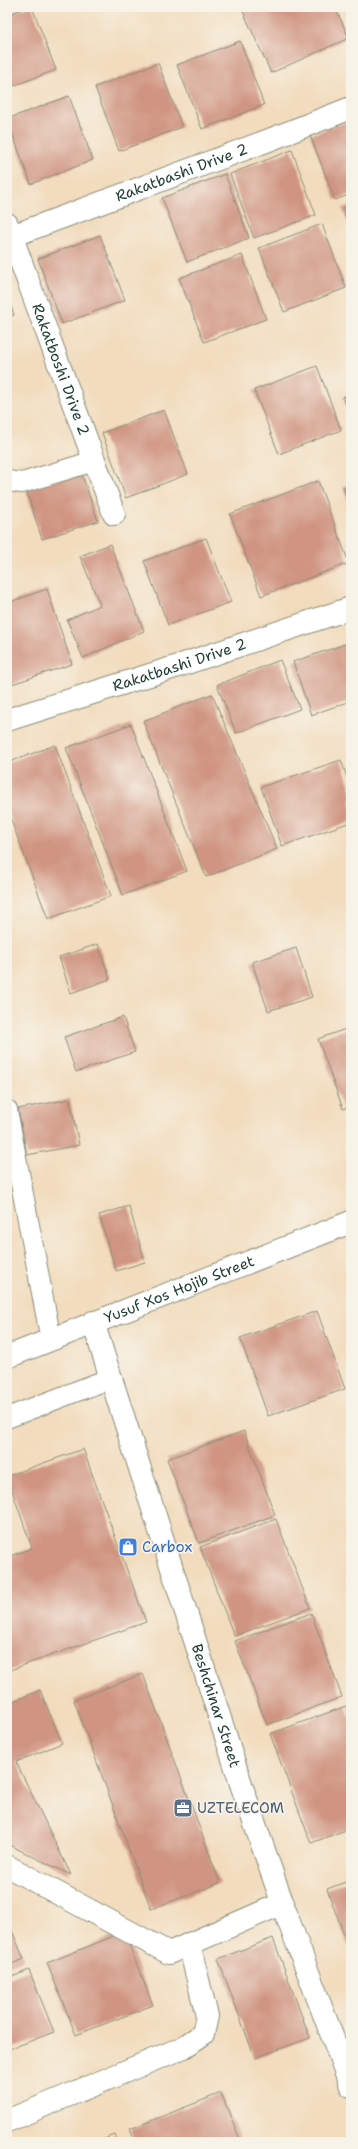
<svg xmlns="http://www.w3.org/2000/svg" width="358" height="2149" viewBox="0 0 358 2149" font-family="'Shantell Sans',sans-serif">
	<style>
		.building { fill: #d09582 }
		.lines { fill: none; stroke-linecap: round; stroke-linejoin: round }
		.service-casing { stroke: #888c78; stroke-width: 22 }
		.minor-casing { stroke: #888c78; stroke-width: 24 }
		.secondary-casing { stroke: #888c78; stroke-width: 24 }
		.service { stroke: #fff; stroke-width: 20 }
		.minor { stroke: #fff; stroke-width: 22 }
		.secondary { stroke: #fff; stroke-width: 22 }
		.labels { text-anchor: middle; stroke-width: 3.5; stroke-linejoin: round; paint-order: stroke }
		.street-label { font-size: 15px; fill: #1f3d34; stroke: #f7f3e8 }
		.shop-label { font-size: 15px; fill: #366cbe; stroke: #f7f3e8; text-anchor: start }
		.service-label { font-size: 15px; fill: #4e5e75; stroke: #f7f3e8; text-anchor: start }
	</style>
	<rect width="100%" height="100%" fill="#f7f3e8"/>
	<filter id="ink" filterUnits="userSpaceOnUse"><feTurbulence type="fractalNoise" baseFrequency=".025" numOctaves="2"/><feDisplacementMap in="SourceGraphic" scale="8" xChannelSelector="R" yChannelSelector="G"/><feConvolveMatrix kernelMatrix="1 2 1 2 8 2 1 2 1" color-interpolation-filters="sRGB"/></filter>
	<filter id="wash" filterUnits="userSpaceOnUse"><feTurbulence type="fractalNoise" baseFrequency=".012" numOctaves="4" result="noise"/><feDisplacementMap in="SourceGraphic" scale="16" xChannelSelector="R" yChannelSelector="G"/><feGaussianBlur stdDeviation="0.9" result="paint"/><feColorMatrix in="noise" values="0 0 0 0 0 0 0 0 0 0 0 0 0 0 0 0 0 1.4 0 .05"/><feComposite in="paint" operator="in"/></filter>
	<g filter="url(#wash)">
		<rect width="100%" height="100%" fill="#f2dcbd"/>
		<g id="blocks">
			<!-- building -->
			<g class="building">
				<path d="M27,7H32L56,70L7,88V15Z"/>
				<path d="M241,7H335L349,38L271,73Z"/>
				<path d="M240,41L264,105L202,129L177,65Z"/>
				<path d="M158,63L182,127L119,151L95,87Z"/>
				<path d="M69,96L93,160L31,184L7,119Z"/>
				<path d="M351,120V194L335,200L310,135Z"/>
				<path d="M292,150L316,215L254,238L230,174Z"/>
				<path d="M225,174L249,238L187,262L162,198Z"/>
				<path d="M351,205V231L342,208Z"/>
				<path d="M322,224L346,288L284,312L259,248Z"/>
				<path d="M100,235L125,300L62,324L38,259Z"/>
				<path d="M242,255L266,319L204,342L179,278Z"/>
				<path d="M7,296L14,315L7,318Z"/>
				<path d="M317,366L341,430L279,454L254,390Z"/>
				<path d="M351,394V418L343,397Z"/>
				<path d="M164,410L188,474L126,498L102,433Z"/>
				<path d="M81,472L98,521L42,539L26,490Z"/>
				<path d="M318,481L349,563L261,596L230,514Z"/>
				<path d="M351,484V511L343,487Z"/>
				<path d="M206,538L231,602L168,625L144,561Z"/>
				<path d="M110,544L144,631L83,658L67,620L100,605L80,556Z"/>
				<path d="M47,589L72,664L9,685L7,679V603Z"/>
				<path d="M351,642V701L311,715L293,662Z"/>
				<path d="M280,660L300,709L236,733L217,685Z"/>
				<path d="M212,694L277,849L206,877L143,721Z"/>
				<path d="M131,724L187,871L123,895L66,748Z"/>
				<path d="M55,745L111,896L48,919L7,809V763Z"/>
				<path d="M341,760L351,789V822L282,846L261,787Z"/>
				<path d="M98,944L110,979L71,993L59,957Z"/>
				<path d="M296,948L312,997L268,1011L252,962Z"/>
				<path d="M123,1017L135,1052L76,1072L64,1037Z"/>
				<path d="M351,1027V1106L343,1109L318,1039Z"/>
				<path d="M70,1099L79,1145L27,1155L18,1109Z"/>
				<path d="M129,1206L145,1262L116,1271L99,1215Z"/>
				<path d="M317,1311L345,1389L268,1416L240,1338Z"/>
				<path d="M244,1431L275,1515L199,1543L167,1459Z"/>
				<path d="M83,1449L146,1622L7,1671V1557L32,1548L7,1476Z"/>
				<path d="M276,1519L310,1608L234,1636L200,1547Z"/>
				<path d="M311,1613L342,1697L267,1725L235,1641Z"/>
				<path d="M143,1674L220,1883L151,1909L74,1700Z"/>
				<path d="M40,1690L62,1743L16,1762L71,1875L7,1844V1704Z"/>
				<path d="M346,1706L351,1720V1828L311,1843L270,1734Z"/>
				<path d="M351,1880V1954L327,1889Z"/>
				<path d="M7,1919L24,1959L7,1966Z"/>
				<path d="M124,1932L153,2005L76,2035L47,1963Z"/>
				<path d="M273,1938L310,2038L255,2058L218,1959Z"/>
				<path d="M29,1970L54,2032L7,2050V1979Z"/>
				<path d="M221,2093L241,2142H135L130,2129Z"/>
				<path d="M115,2135L118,2142H96Z"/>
			</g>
		</g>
	</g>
	<g filter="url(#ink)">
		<use href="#blocks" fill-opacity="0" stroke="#888c78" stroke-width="1"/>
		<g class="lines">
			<defs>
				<g id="service">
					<path d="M7,481L22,483L94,461"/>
					<path d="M7,1110L51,1340"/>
					<path d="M7,1418L111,1378"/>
				</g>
				<g id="minor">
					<path id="s1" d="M7,224L114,514"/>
					<path id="s2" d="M12,236L269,140L351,108"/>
					<path id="s3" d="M7,720L175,667L351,608"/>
					<path id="s4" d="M93,1322L242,1787L289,1922L351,2086"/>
					<path d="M7,1866L169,1953L283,1903"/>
					<path d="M7,2121L184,2047L203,2034L207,2016L189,1944"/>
				</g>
				<g id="secondary">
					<path id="s5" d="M7,1357L351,1222"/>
				</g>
			</defs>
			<!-- service casing -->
			<use href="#service" class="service-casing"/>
			<!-- minor casing -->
			<use href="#minor" class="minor-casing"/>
			<!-- secondary casing -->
			<use href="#secondary" class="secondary-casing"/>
			<!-- service -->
			<use href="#service" class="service"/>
			<!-- minor -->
			<use href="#minor" class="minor"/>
			<!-- secondary -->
			<use href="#secondary" class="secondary"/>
		</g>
	</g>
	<!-- icons -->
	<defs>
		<symbol id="shop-square" viewBox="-11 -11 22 22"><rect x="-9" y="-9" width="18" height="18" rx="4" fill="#3f7fe0" stroke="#f7f3e8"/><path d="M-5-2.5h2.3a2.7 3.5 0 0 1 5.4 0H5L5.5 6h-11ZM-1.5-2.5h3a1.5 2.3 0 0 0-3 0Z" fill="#fff"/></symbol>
		<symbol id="office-square" viewBox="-11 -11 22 22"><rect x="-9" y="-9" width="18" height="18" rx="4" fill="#5c6f8a" stroke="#f7f3e8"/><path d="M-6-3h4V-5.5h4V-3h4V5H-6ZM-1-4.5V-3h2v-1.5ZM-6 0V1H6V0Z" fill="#fff"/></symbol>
	</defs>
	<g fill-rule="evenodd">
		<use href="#shop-square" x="117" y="1536" width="22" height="22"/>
		<use href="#office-square" x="172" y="1797" width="22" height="22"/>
	</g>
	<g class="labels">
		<!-- street labels -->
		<g class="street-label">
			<text dy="5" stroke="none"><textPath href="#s2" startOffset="181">Rakatbashi Drive 2</textPath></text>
			<text dy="5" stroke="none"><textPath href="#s1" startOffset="155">Rakatboshi Drive 2</textPath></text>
			<text dy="5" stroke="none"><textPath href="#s3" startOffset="181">Rakatbashi Drive 2</textPath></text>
			<text dy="5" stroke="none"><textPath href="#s5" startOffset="185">Yusuf Xos Hojib Street</textPath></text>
			<text dy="5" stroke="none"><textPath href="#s4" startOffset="403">Beshchinar Street</textPath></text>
		</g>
		<!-- shop labels -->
		<g class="shop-label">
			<text x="142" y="1552">Carbox</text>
		</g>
		<!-- service labels -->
		<g class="service-label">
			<text x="197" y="1813">UZTELECOM</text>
		</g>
	</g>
	<!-- margin -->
	<rect width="358" height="2149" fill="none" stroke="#f7f3e8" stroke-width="24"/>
</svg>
